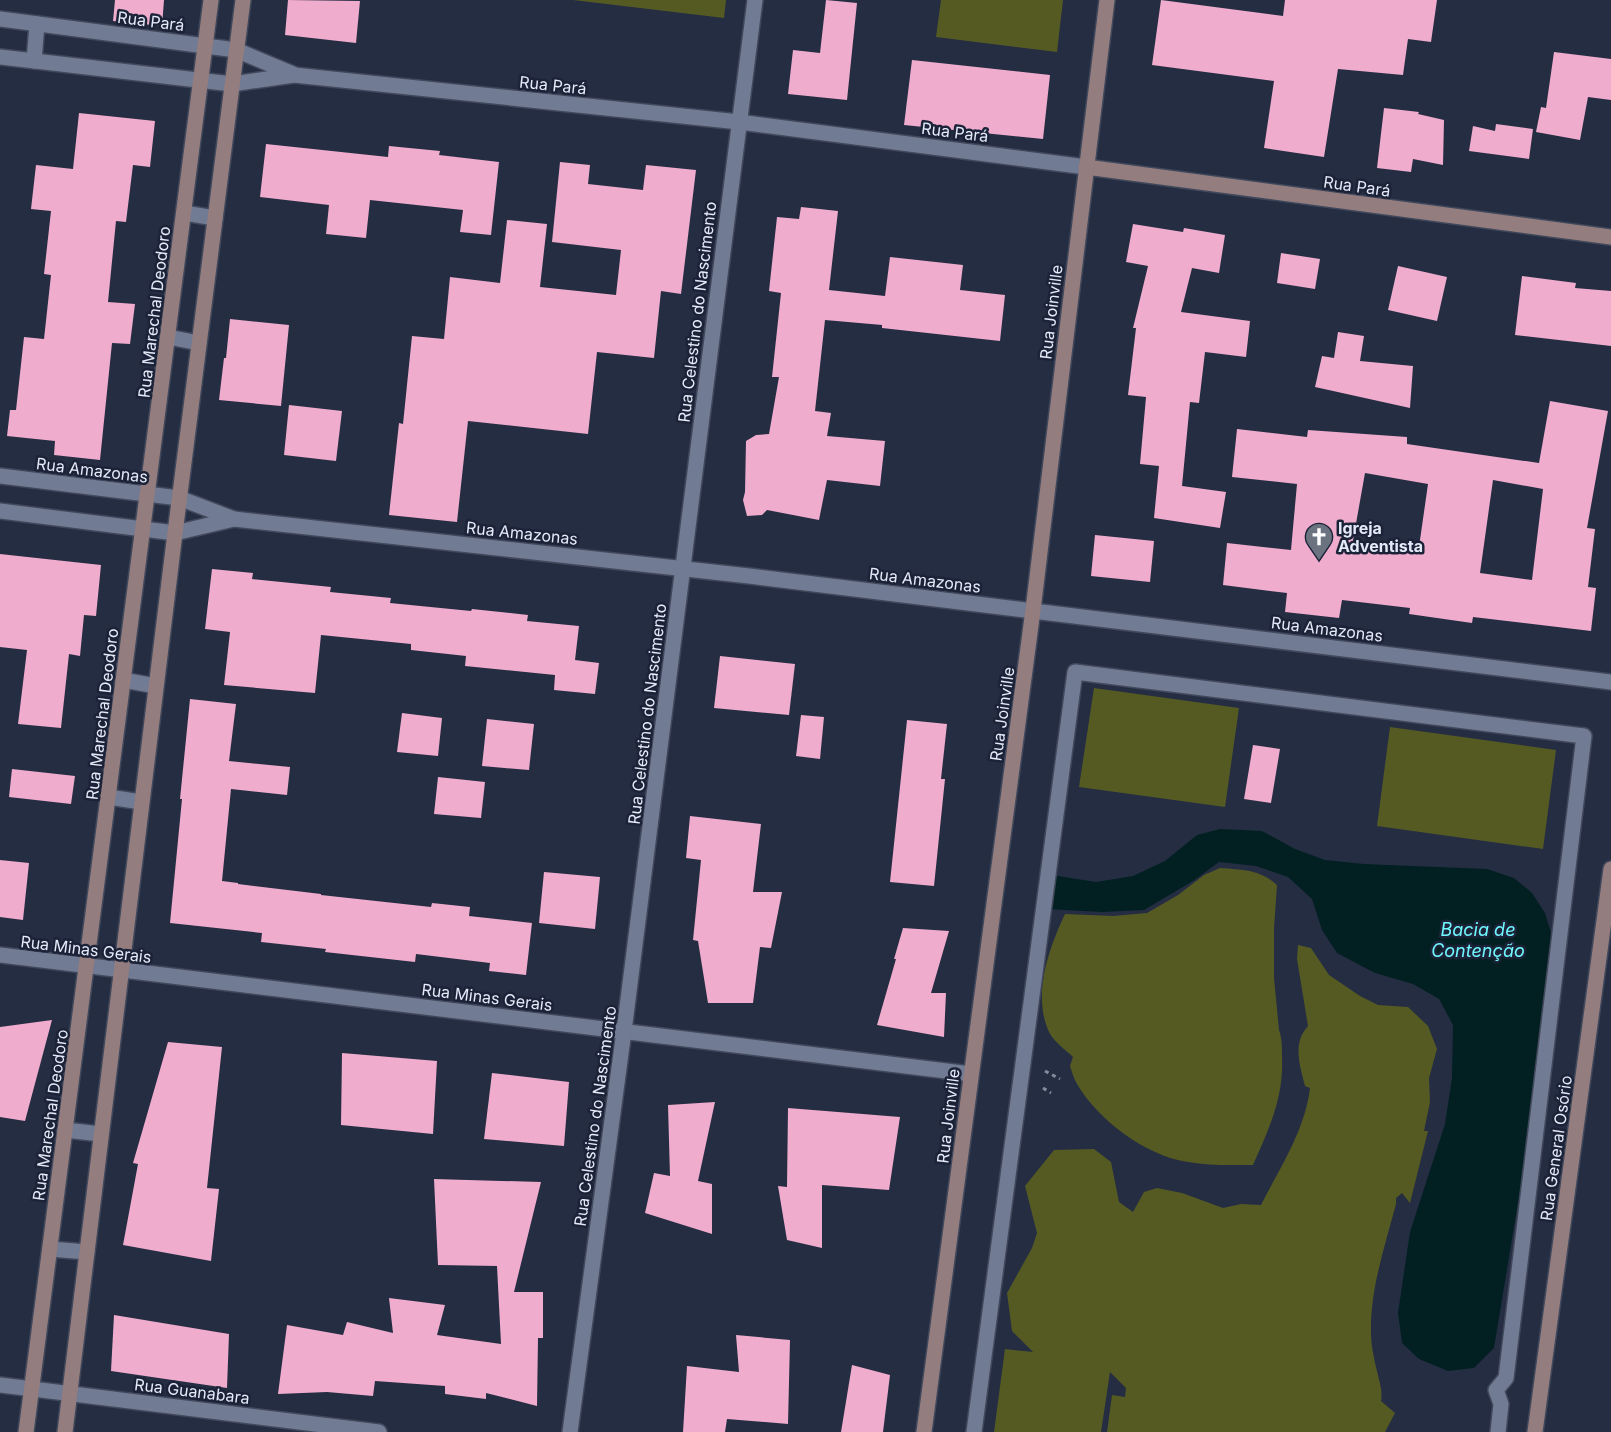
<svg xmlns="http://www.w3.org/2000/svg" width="1611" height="1432" viewBox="0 0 1611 1432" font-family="Inter,sans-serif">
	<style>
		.green { fill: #555a23 }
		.water { fill: #022021 }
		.building { fill: #efaccd; fill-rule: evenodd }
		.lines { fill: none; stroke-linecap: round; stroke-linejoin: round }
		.street-casing { stroke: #41485b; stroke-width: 18 }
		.secondary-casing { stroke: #41485b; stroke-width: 18 }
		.path { stroke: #848b9d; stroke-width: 3; stroke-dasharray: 4 4; stroke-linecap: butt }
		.street { stroke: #717b94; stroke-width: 15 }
		.secondary { stroke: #947d7e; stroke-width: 15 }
		.labels { text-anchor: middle; stroke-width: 5; stroke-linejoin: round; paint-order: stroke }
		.street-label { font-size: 16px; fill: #e4eaf8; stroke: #1c2338 }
		.poi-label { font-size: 16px; font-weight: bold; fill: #e4eaf8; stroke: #1c2338; text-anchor: start }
		.water-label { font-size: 18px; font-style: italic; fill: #6ff8fd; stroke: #1c2338 }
	</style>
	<rect width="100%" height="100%" fill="#252d43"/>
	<!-- green -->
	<g class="green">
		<path d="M573,0H726L724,18Z"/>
		<path d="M941,0H1063L1057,52L936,37Z"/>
		<path d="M1094,688L1239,708L1225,807L1079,787Z"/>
		<path d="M1390,727L1556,750L1543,849L1377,826Z"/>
		<path d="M1220,868C1243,870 1259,869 1277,885L1274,928V978L1279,1030C1282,1038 1282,1047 1282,1057C1284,1097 1269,1129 1253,1165C1232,1165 1209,1166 1188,1162C1146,1156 1098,1120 1077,1084C1074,1079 1072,1072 1070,1066L1073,1057C1066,1050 1053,1041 1049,1032C1032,995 1049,948 1065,914L1113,916L1147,913L1178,895L1204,875Z"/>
		<path d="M1298,945L1311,948L1329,975L1360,996L1378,1005L1408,1007L1428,1026L1437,1049L1429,1078L1430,1102L1424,1131H1428L1410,1203L1402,1193L1396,1198V1204C1385,1246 1370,1289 1371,1332C1371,1345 1374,1359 1377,1371C1379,1381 1383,1390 1381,1401L1395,1413L1385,1432H1107L1112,1395L1125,1397L1126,1388L1110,1372L1101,1432H994L1005,1349L1033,1352L1012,1331L1007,1293L1032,1248L1037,1233L1025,1186L1054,1150L1094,1149L1111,1162L1119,1202L1133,1212L1144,1192L1157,1188L1182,1193L1223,1208L1241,1204L1261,1205C1280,1168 1305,1130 1310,1088L1305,1086C1300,1066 1292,1043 1308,1026L1297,959Z"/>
	</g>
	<!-- water -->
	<path class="water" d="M1220,829L1262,831L1295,849L1325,860L1364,864L1487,869L1514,878L1532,893L1545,913L1553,939L1526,1154L1494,1348L1474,1368L1448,1371L1419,1359L1402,1343L1398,1313L1410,1232L1445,1124L1452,1078L1453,1025L1439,999L1413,984L1375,973L1337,953L1322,930L1312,899L1288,877L1256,866L1219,862L1193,881L1144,910L1102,912L1047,909L1052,875L1096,882L1133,876L1165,861L1197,835Z"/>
	<!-- building -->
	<g class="building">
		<path d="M115,0H164L162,26L113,21Z"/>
		<path d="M288,0L360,1L356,43L285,35Z"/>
		<path d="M826,0L857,3L847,100L788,94L793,50L820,53Z"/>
		<path d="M1161,0L1283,16L1285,0H1437L1431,42L1408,39L1403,75L1338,69L1324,157L1264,148L1274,81L1152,65Z"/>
		<path d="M1554,52L1611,59V100L1588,97L1580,140L1536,132L1541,107L1546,108Z"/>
		<path d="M912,60L1050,75L1043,139L904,125Z"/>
		<path d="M1384,108L1419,112L1418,114L1444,120L1443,165L1413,159L1411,172L1377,168Z"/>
		<path d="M79,113L155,121L150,167L133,165L126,222L116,221L108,302L135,304L130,344L112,343L100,460L54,455L55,441L7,436L10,410H16L24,337L44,339L51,275L44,274L51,211L31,209L36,165L73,169Z"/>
		<path d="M1496,124L1533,129L1529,159L1469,151L1473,126L1495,131Z"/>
		<path d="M266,144L388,157L389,146L440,151L439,155L499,162L491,235L460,232L463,210L370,200L366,238L326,234L329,205L260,197Z"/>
		<path d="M560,162L590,165L588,184L643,190L646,165L696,170L681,294L661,291L654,358L597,352L588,434L468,421L457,522L389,515L399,423L403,424L412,336L444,339L450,277L500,283L507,220L547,224L540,287L616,295L621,250L552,242Z"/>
		<path d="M801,207L838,211L829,290L885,296L890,257L963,265L960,290L1005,295L1000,341L882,328V325L825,320L815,411L831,413L827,436L885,441L880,486L827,480L819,520L767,510L762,515L747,516L743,500L745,492L746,441L756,435L769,434L779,377H772L781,293L769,291L777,217L799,219Z"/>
		<path d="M1133,224L1183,232L1184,228L1225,235L1219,273L1192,268L1181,312L1250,321L1246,357L1205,352L1199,403L1190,402L1182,486L1226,492L1220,528L1154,518L1159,466L1140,464L1146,397L1128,395L1136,328H1133L1148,266L1126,262Z"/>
		<path d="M1281,253L1320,259L1315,289L1277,283Z"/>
		<path d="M1398,266L1447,277L1437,321L1388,310Z"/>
		<path d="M1522,276L1576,283L1575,288L1611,291V346L1515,335Z"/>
		<path d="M230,319L289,325L281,406L219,400L224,358H226Z"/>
		<path d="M1338,332L1364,336L1360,361L1413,366L1410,408L1315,387L1322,356L1334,358Z"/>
		<path d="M1550,401L1608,411L1587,528L1595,529L1588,587L1596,588L1591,631L1473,617L1472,623L1409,614L1410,608L1342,600L1339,618L1285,612L1287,593L1223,585L1227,543L1291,550L1297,484L1232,477L1237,429L1307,437L1308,430L1407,437V444L1539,463ZM1365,473L1428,484L1418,554L1352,546ZM1493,480L1543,489L1532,580L1480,573Z"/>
		<path d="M289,405L342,411L336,461L284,455Z"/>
		<path d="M1095,535L1154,541L1150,582L1091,576Z"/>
		<path d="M0,554L101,565L96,616L84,615L80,656L69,654L61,728L18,724L27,650L0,647Z"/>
		<path d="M212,569L253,573L252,579L331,587L330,592L391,598L390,603L471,611L472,609L528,615L527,621L579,626L575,660L599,663L595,694L554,690L555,675L465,666L466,656L411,650V644L321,635L315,693L224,685L230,632L205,629Z"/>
		<path d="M720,656L795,664L789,715L714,708Z"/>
		<path d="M190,699L236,704L229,761L290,767L287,795L231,789L222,881L238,883V884L321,894V895L431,907L432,903L470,907L469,916L532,923L526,975L489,971L490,963L416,954L415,962L325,952L326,949L261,942L262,933L170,923L182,799H180Z"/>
		<path d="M402,713L442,718L438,756L397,752Z"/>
		<path d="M801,715L824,717L820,759L796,756Z"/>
		<path d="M487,719L534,724L529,770L482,766Z"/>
		<path d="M907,720L947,724L941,779H945L934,886L890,882Z"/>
		<path d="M1253,745L1280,749L1271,803L1244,799Z"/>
		<path d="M12,769L75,776L71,804L9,797Z"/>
		<path d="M438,777L485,782L481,818L434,814Z"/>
		<path d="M690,816L761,824L753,892H782L771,948L760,947L753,1003H708L698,941L693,940L701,860L686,858Z"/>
		<path d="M0,860L29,863L23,920L0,917Z"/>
		<path d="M544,872L600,877L595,929L539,923Z"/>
		<path d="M903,928L949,931L931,993H946L944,1037L877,1025L896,959H894Z"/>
		<path d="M52,1020L25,1121L0,1117V1027Z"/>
		<path d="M168,1042L222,1047L207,1188L219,1189L211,1261L123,1245L138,1164L133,1163Z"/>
		<path d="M342,1053L437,1061L433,1134L341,1125Z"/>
		<path d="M492,1073L569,1082L564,1146L484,1139Z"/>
		<path d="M715,1102L698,1181L712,1184V1234L645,1213L654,1173L670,1176L668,1105Z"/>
		<path d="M788,1108L900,1117L889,1190L822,1185V1248L787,1240L778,1186L787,1187Z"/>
		<path d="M434,1179L541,1182L514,1292H543V1338H538L537,1406L486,1393V1399L445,1394V1386L375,1381L373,1396L327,1392L278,1394L287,1325L343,1335L347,1322L393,1333L389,1298L445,1305L437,1335L501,1344L497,1266L438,1265Z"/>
		<path d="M114,1315L229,1334L227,1388L111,1371Z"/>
		<path d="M736,1335L790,1340L788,1424L727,1419L725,1432H683L687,1366L739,1372Z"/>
		<path d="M852,1365L890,1375L883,1432H841Z"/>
	</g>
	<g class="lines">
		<defs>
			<g id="street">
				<path d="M0,19L236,50L293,74"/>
				<path d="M0,57L232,84L294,75L739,122L1086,167"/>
				<path d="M34,61L37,24"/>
				<path d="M184,213L215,218"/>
				<path d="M168,337L199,343"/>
				<path d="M0,476L179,498L234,519L749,576L1611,682"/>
				<path d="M0,511L175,533L234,519"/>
				<path d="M123,680L156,686"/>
				<path d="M109,797L141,802"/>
				<path d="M0,955L971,1074"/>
				<path d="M65,1130L101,1134"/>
				<path d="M50,1249L87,1252"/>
				<path d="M0,1385L379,1432"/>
				<path d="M570,1432L624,1031L755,0"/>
				<path d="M974,1432L1075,672L1584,736L1506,1378L1496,1390L1501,1404L1498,1432"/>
			</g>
			<g id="secondary">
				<path d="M1086,167L1611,237"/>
				<path d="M26,1432L211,0"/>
				<path d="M65,1432L175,533L243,0"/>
				<path d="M924,1432L1033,610L1107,0"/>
				<path d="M1535,1432L1611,869"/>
			</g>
		</defs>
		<!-- street casing -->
		<use href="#street" class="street-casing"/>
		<!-- secondary casing -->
		<use href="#secondary" class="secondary-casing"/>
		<!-- path -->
		<g class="path">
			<path d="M1045,1071L1060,1079"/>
			<path d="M1043,1088L1051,1093"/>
		</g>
		<!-- street -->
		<use href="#street" class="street"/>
		<!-- secondary -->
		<use href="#secondary" class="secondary"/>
	</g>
	<!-- icons -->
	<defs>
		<symbol id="church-pin" viewBox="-11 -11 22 30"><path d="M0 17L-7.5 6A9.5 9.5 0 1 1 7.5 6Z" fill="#6b7280" stroke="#1c2338"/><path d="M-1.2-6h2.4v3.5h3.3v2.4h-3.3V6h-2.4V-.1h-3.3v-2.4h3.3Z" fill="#fff"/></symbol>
	</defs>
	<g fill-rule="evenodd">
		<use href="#church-pin" x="1303" y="521" width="32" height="43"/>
	</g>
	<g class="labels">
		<!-- street labels -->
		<g class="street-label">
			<text transform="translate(151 21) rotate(7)" y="6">Rua Pará</text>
			<text transform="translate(553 85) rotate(6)" y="6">Rua Pará</text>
			<text transform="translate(955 132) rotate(7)" y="6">Rua Pará</text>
			<text transform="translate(1357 186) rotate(8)" y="6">Rua Pará</text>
			<text transform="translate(154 312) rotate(-83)" y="6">Rua Marechal Deodoro</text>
			<text transform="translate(697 312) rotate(-83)" y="6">Rua Celestino do Nascimento</text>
			<text transform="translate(1051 312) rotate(-83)" y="6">Rua Joinville</text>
			<text transform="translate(92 470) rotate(7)" y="6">Rua Amazonas</text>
			<text transform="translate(522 533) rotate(6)" y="6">Rua Amazonas</text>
			<text transform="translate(925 580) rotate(7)" y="6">Rua Amazonas</text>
			<text transform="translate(1327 629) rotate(7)" y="6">Rua Amazonas</text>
			<text transform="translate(102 714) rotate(-83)" y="6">Rua Marechal Deodoro</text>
			<text transform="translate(647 714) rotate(-83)" y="6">Rua Celestino do Nascimento</text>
			<text transform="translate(1002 714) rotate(-82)" y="6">Rua Joinville</text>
			<text transform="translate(86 949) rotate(7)" y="6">Rua Minas Gerais</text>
			<text transform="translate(487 997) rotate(7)" y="6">Rua Minas Gerais</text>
			<text transform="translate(50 1115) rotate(-82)" y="6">Rua Marechal Deodoro</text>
			<text transform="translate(595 1116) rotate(-82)" y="6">Rua Celestino do Nascimento</text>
			<text transform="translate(948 1116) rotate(-83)" y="6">Rua Joinville</text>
			<text transform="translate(1556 1148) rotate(-82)" y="6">Rua General Osório</text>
			<text transform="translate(192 1391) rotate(7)" y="6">Rua Guanabara</text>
		</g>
		<!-- poi labels -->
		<g class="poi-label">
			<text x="1338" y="534">Igreja<tspan x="1338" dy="18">Adventista</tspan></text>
		</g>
		<!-- water labels -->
		<g class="water-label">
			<text x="1478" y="936">Bacia de<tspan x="1478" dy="21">Contenção</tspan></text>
		</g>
	</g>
</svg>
